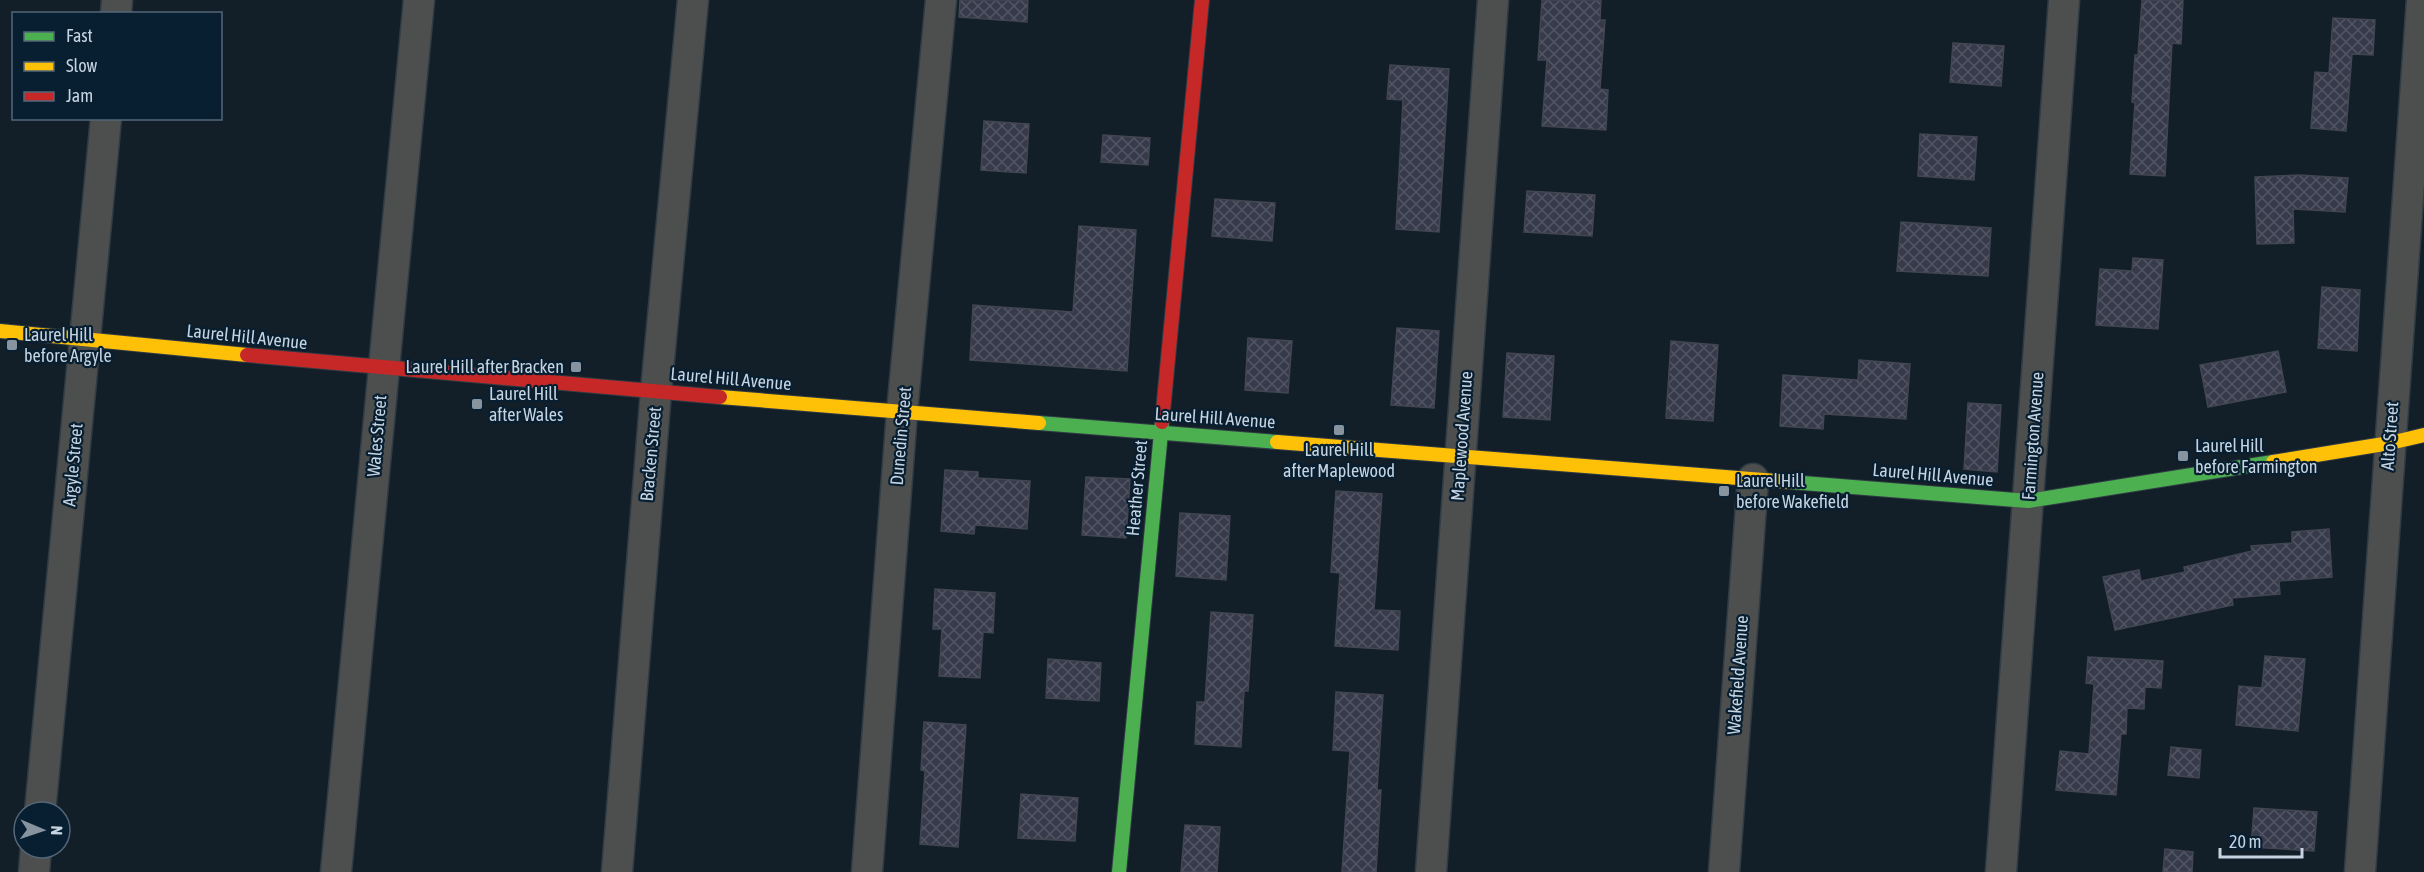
<svg xmlns="http://www.w3.org/2000/svg" width="2424" height="872" viewBox="0 0 2424 872" font-family="'Asap Condensed',sans-serif">
	<style>
		.building { fill: url(#building-cross-hatch); stroke: #414651; stroke-width: 1.5 }
		.lines { fill: none; stroke-linecap: round; stroke-linejoin: round }
		.street-casing { stroke: #303b44; stroke-width: 33 }
		.fast-casing { stroke: #303b44; stroke-width: 16 }
		.slow-casing { stroke: #303b44; stroke-width: 16 }
		.jam-casing { stroke: #303b44; stroke-width: 16 }
		.street { stroke: #4d4f4e; stroke-width: 30 }
		.fast { stroke: #4caf50; stroke-width: 14 }
		.slow { stroke: #ffc107; stroke-width: 14 }
		.jam { stroke: #c62828; stroke-width: 14 }
		.poi-dot { fill: #8794a0; stroke: #081f32; stroke-width: 2 }
		.labels { text-anchor: middle; stroke-width: 4.5; stroke-linejoin: round; paint-order: stroke }
		.poi-label { font-size: 18px; fill: #c6d4e1; stroke: #081f32; text-anchor: start }
		.street-label { font-size: 18px; fill: #c6d4e1; stroke: #081f32 }
	</style>
	<defs>
		<pattern id="building-cross-hatch" width="8" height="8" patternUnits="userSpaceOnUse" patternTransform="scale(1.5)"><rect width="8" height="8" fill="#373a4a"/><path d="M0 0l8 8M0 8l8-8" fill="none" stroke="#525664"/></pattern>
	</defs>
	<rect width="100%" height="100%" fill="#121e28"/>
	<!-- building -->
	<g class="building">
		<path d="M960,0H1028L1027,22L959,17Z"/>
		<path d="M1542,0H1601L1600,20H1605L1600,89L1608,90L1606,130L1542,126L1547,60H1538Z"/>
		<path d="M2142,0H2183L2181,44L2172,43L2165,176L2130,174L2135,103L2132,102L2135,55H2138Z"/>
		<path d="M2333,18L2375,20L2373,55L2352,54L2346,131L2311,128L2315,72L2329,73Z"/>
		<path d="M1953,43L2004,46L2001,86L1950,82Z"/>
		<path d="M1390,65L1449,69L1439,232L1396,229L1403,100L1387,99Z"/>
		<path d="M984,121L1029,124L1026,173L981,170Z"/>
		<path d="M1920,134L1977,137L1974,180L1918,176Z"/>
		<path d="M1103,135L1150,138L1148,165L1101,162Z"/>
		<path d="M2299,175L2348,178L2345,212L2293,209L2294,243L2257,244L2255,177Z"/>
		<path d="M1527,191L1595,195L1592,236L1524,232Z"/>
		<path d="M1215,199L1275,203L1272,241L1212,236Z"/>
		<path d="M1901,222L1991,228L1988,276L1897,271Z"/>
		<path d="M1079,226L1136,230L1127,371L970,360L973,305L1073,312Z"/>
		<path d="M2133,258L2163,260L2158,329L2096,325L2100,269L2132,271Z"/>
		<path d="M2322,287L2360,290L2357,351L2318,348Z"/>
		<path d="M1397,328L1439,331L1434,408L1391,405Z"/>
		<path d="M1248,338L1292,341L1288,393L1245,390Z"/>
		<path d="M1671,341L1718,345L1713,421L1666,418Z"/>
		<path d="M2278,351L2286,392L2208,407L2200,365Z"/>
		<path d="M1507,353L1554,356L1550,420L1503,417Z"/>
		<path d="M1859,360L1910,364L1906,419L1824,414L1823,429L1780,426L1783,375L1858,380Z"/>
		<path d="M1968,403L2001,405L1997,472L1964,469Z"/>
		<path d="M945,470L978,472V478L1030,481L1027,529L975,525L974,534L941,531Z"/>
		<path d="M1086,477L1130,479L1126,538L1082,535Z"/>
		<path d="M1336,491L1382,494L1374,610L1400,611L1398,650L1335,646L1340,573L1331,572Z"/>
		<path d="M1180,513L1230,516L1226,580L1176,576Z"/>
		<path d="M2329,529L2332,577L2279,581L2280,594L2232,598L2233,605L2115,630L2103,577L2139,570L2141,581L2185,572L2184,567L2252,551L2251,546L2292,543V532Z"/>
		<path d="M935,589L995,593L993,633L983,632L980,678L939,676L942,629H933Z"/>
		<path d="M1211,612L1253,615L1248,691H1244L1241,747L1195,744L1197,702H1205Z"/>
		<path d="M2265,656L2305,659L2298,731L2236,725L2239,686L2262,688Z"/>
		<path d="M2088,657L2163,661L2161,688L2145,687L2144,709L2127,708L2126,734H2121L2116,795L2056,790L2060,751L2089,754L2094,684L2086,683Z"/>
		<path d="M1048,659L1101,663L1099,701L1046,698Z"/>
		<path d="M1336,692L1383,695L1377,790H1381L1376,872H1342L1350,751L1333,750Z"/>
		<path d="M924,722L966,725L958,847L920,844L925,771L921,770Z"/>
		<path d="M2171,747L2201,750L2199,778L2168,775Z"/>
		<path d="M1021,794L1078,798L1075,841L1018,838Z"/>
		<path d="M2254,808L2317,812L2314,851L2251,847Z"/>
		<path d="M1185,825L1220,827L1217,872H1181Z"/>
		<path d="M2165,849L2193,852L2192,872H2163Z"/>
	</g>
	<g class="lines">
		<defs>
			<g id="street">
				<path d="M116,14L117,0"/>
				<path d="M40,812L106,118"/>
				<path d="M34,872L36,848"/>
				<path d="M336,872L419,0"/>
				<path d="M617,872L656,391L693,0"/>
				<path d="M867,872L902,412L941,0"/>
				<path d="M1431,872L1493,0"/>
				<path d="M1724,872L1753,479"/>
				<path d="M2001,872L2064,0"/>
				<path d="M2360,872L2422,0"/>
			</g>
			<g id="fast">
				<path d="M1039,423L1277,442"/>
				<path d="M1790,482L2028,501L2273,462"/>
				<path d="M1119,872L1162,422"/>
			</g>
			<g id="slow">
				<path d="M0,331L247,355"/>
				<path d="M720,397L1039,423"/>
				<path d="M1277,442L1790,482"/>
				<path d="M2273,462L2390,443L2424,435"/>
			</g>
			<g id="jam">
				<path d="M247,355L720,397"/>
				<path d="M1162,422L1202,0"/>
			</g>
		</defs>
		<!-- street casing -->
		<use href="#street" class="street-casing"/>
		<!-- fast casing -->
		<use href="#fast" class="fast-casing"/>
		<!-- slow casing -->
		<use href="#slow" class="slow-casing"/>
		<!-- jam casing -->
		<use href="#jam" class="jam-casing"/>
		<!-- street -->
		<use href="#street" class="street"/>
		<!-- fast -->
		<use href="#fast" class="fast"/>
		<!-- slow -->
		<use href="#slow" class="slow"/>
		<!-- jam -->
		<use href="#jam" class="jam"/>
	</g>
	<!-- markers -->
	<g class="poi-dot">
		<rect x="6" y="339" width="12" height="12" rx="3"/>
		<rect x="570" y="361" width="12" height="12" rx="3"/>
		<rect x="471" y="398" width="12" height="12" rx="3"/>
		<rect x="1333" y="424" width="12" height="12" rx="3"/>
		<rect x="2177" y="450" width="12" height="12" rx="3"/>
		<rect x="1718" y="485" width="12" height="12" rx="3"/>
	</g>
	<g class="labels">
		<!-- poi labels -->
		<g class="poi-label">
			<text x="24" y="341">Laurel Hill<tspan x="24" dy="21">before Argyle</tspan></text>
			<text x="564" y="373" text-anchor="end">Laurel Hill after Bracken</text>
			<text x="489" y="400">Laurel Hill<tspan x="489" dy="21">after Wales</tspan></text>
			<text x="2195" y="452">Laurel Hill<tspan x="2195" dy="21">before Farmington</tspan></text>
			<text x="1339" y="456" text-anchor="middle">Laurel Hill<tspan x="1339" dy="21">after Maplewood</tspan></text>
			<text x="1736" y="487">Laurel Hill<tspan x="1736" dy="21">before Wakefield</tspan></text>
		</g>
		<!-- street labels -->
		<g class="street-label">
			<text transform="translate(247 337) rotate(6)" y="6">Laurel Hill Avenue</text>
			<text transform="translate(731 379) rotate(5)" y="6">Laurel Hill Avenue</text>
			<text transform="translate(1215 418) rotate(4)" y="6">Laurel Hill Avenue</text>
			<text transform="translate(377 436) rotate(-85)" y="6">Wales Street</text>
			<text transform="translate(901 436) rotate(-85)" y="6">Dunedin Street</text>
			<text transform="translate(1462 436) rotate(-86)" y="6">Maplewood Avenue</text>
			<text transform="translate(2033 436) rotate(-86)" y="6">Farmington Avenue</text>
			<text transform="translate(2390 436) rotate(-86)" y="6">Alto Street</text>
			<text transform="translate(651 454) rotate(-85)" y="6">Bracken Street</text>
			<text transform="translate(73 465) rotate(-85)" y="6">Argyle Street</text>
			<text transform="translate(1933 475) rotate(5)" y="6">Laurel Hill Avenue</text>
			<text transform="translate(1137 488) rotate(-85)" y="6">Heather Street</text>
			<text transform="translate(1738 675) rotate(-86)" y="6">Wakefield Avenue</text>
		</g>
	</g>
	<!-- legend -->
	<rect x="12" y="12" width="210" height="108" fill="#081f32" stroke="#546778" stroke-width="1.5"/>
	<rect x="24" y="32" width="30" height="9" fill="#4caf50" stroke="#546778" stroke-width="1.5"/>
	<text x="66" y="42" font-size="18" fill="#c6d4e1">Fast</text>
	<rect x="24" y="62" width="30" height="9" fill="#ffc107" stroke="#546778" stroke-width="1.5"/>
	<text x="66" y="72" font-size="18" fill="#c6d4e1">Slow</text>
	<rect x="24" y="92" width="30" height="9" fill="#c62828" stroke="#546778" stroke-width="1.5"/>
	<text x="66" y="102" font-size="18" fill="#c6d4e1">Jam</text>
	<!-- north arrow -->
	<g transform="translate(42 830) rotate(92)"><circle r="28" fill="#081f32" stroke="#546778" stroke-width="1.5"/>
	<path d="M0-4.5L10 22L0 15L-10 22Z" fill="#8794a0"/>
	<text y="-9" font-size="16" font-weight="bold" text-anchor="middle" fill="#c6d4e1">N</text>
	</g>
	<!-- scale -->
	<path d="M2220 848v9h82v-9" fill="none" stroke="#c6d4e1" stroke-width="3"/>
	<text x="2229" y="848" font-size="18" fill="#c6d4e1" stroke="#081f32" stroke-width="4.5" paint-order="stroke">20 m</text>
</svg>
